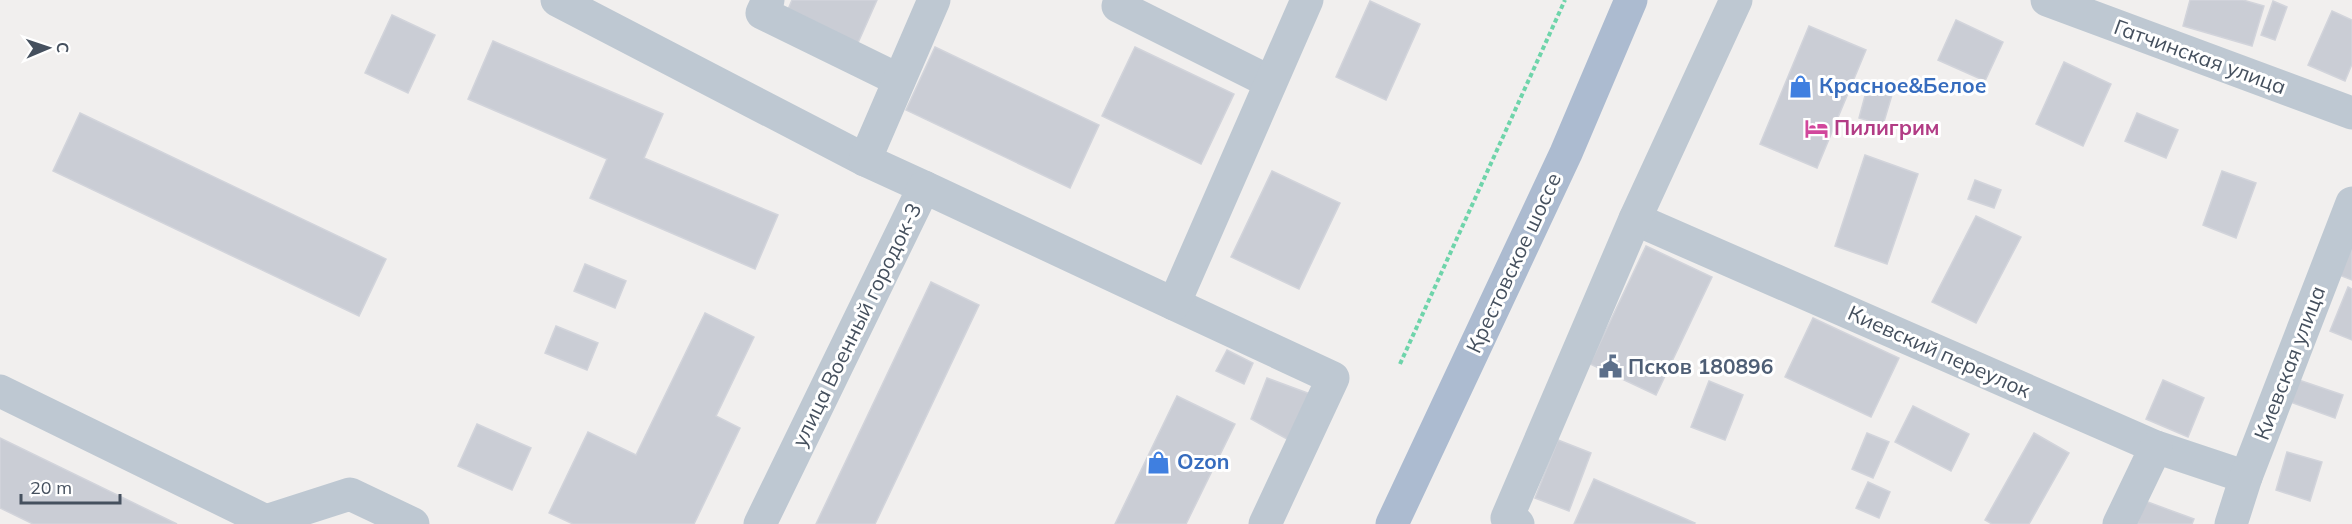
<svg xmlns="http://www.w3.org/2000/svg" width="2352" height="524" viewBox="0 0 2352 524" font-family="Mulish,sans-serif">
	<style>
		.building { fill: #cacdd5; stroke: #d2d4db; stroke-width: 1.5 }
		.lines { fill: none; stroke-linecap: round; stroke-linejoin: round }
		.path { stroke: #6ed4aa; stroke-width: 4; stroke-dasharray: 4.5 3; stroke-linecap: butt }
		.minor { stroke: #bec8d2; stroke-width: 33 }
		.major { stroke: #acbbd0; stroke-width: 33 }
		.labels { text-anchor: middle; stroke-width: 6; stroke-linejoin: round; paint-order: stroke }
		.street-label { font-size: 21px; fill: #45505e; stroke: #fff }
		.shop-label { font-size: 21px; font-weight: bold; fill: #366cbe; stroke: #fff; text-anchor: start }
		.hotel-label { font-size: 21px; font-weight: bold; fill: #b23c85; stroke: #fff; text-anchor: start }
		.service-label { font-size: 21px; font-weight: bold; fill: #4e5e75; stroke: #fff; text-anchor: start }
	</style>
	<rect width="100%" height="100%" fill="#f1efee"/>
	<!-- building -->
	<g class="building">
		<path d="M792,0H877L857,45L786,14Z"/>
		<path d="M2190,0H2243L2264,6L2252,46L2183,26Z"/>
		<path d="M1370,1L1420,24L1386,100L1336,77Z"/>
		<path d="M2273,1L2287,7L2275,40L2261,35Z"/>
		<path d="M2332,11L2352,20V64L2345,81L2308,65Z"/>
		<path d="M392,15L435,35L408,93L365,73Z"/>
		<path d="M1956,20L2003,42L1985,81L1938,60Z"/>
		<path d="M1809,26L1866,50L1817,168L1760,144Z"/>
		<path d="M493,41L663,114L644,158L778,215L755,269L590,198L607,159L468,99Z"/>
		<path d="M935,47L1099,125L1070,188L906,110Z"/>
		<path d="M1135,47L1234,94L1201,164L1102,116Z"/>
		<path d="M2064,62L2111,84L2083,146L2036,124Z"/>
		<path d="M1869,81L1894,88L1883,125L1859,118Z"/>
		<path d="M80,113L386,259L359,316L53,171Z"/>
		<path d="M2137,113L2178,130L2166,158L2125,141Z"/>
		<path d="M1865,155L1918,174L1887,264L1835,246Z"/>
		<path d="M1272,171L1340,203L1299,289L1231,257Z"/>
		<path d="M2222,171L2256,183L2236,238L2203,225Z"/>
		<path d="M1975,180L2001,190L1994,208L1968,199Z"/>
		<path d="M1976,216L2021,237L1976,323L1932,302Z"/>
		<path d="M1646,246L1712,277L1656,395L1590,364Z"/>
		<path d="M2352,246V280L2329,271Z"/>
		<path d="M585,264L626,281L615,308L574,291Z"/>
		<path d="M931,282L979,305L875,524H816Z"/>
		<path d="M2348,287L2352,289V340L2330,331Z"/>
		<path d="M705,313L754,337L716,416L740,428L694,524H573L549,513L588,432L636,455Z"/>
		<path d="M1813,318L1899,358L1871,417L1785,377Z"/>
		<path d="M556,326L598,343L587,370L545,353Z"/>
		<path d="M1227,350L1253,363L1244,384L1216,371Z"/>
		<path d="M2290,377L2343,395L2335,418L2282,399Z"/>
		<path d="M1267,378L1313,395L1296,444L1251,419Z"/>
		<path d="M2163,380L2204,398L2188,437L2146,419Z"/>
		<path d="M1709,381L1743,395L1725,440L1691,427Z"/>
		<path d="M1177,396L1235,424L1186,524H1115Z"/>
		<path d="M1913,406L1969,434L1951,471L1895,442Z"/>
		<path d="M477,424L531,448L512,490L458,466Z"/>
		<path d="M1867,433L1889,442L1873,478L1852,469Z"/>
		<path d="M2034,433L2069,453L2029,524H1992L1985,520Z"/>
		<path d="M0,438L177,524H33L0,508Z"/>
		<path d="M1558,440L1591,453L1569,511L1535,498Z"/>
		<path d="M2287,452L2322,462L2310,501L2276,490Z"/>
		<path d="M1594,479L1695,523L1694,524H1574Z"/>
		<path d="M1868,482L1890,492L1879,518L1856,508Z"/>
		<path d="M2145,501L2194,519L2192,524H2137Z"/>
	</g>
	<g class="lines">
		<!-- path -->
		<path class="path" d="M1400,364L1565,0"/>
		<!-- minor -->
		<g class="minor">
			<path d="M557,0L865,160L924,187"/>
			<path d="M768,0L762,13L899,80"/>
			<path d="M1121,0L1118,6L1270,82"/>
			<path d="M2047,0L2352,113"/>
			<path d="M865,160L934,0"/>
			<path d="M1635,219L2156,447L2246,477"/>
			<path d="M1174,304L1333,378L1265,524"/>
			<path d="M0,391L266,521L350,494L413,524"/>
			<path d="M760,524L924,187L1174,304L1307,0"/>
			<path d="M1518,524L1507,518L1635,219L1736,0"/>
			<path d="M2119,524L2156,447"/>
			<path d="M2231,524L2246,477L2352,203"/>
		</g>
		<!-- major -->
		<path class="major" d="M1392,524L1566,153L1631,0"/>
	</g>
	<!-- icons -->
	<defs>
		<symbol id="shop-bare" viewBox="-9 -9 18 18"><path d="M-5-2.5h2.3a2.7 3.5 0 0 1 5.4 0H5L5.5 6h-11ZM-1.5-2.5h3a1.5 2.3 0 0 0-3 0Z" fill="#3f7fe0" stroke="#fff" stroke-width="2.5" paint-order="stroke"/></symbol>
		<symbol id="hotel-bare" viewBox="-9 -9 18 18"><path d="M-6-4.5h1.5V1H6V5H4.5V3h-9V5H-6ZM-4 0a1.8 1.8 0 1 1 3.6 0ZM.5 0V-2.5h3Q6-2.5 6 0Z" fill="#d1479c" stroke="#fff" stroke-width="2.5" paint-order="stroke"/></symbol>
		<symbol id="civic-bare" viewBox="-9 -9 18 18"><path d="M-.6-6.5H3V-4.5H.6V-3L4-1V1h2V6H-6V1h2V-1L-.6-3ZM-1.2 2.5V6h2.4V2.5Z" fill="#5c6f8a" stroke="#fff" stroke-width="2.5" paint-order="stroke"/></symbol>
	</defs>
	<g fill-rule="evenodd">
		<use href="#shop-bare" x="1784" y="70" width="33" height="33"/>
		<use href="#hotel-bare" x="1800" y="112" width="33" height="33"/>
		<use href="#civic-bare" x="1594" y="350" width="33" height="33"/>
		<use href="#shop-bare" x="1142" y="446" width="33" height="33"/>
	</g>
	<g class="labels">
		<!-- street labels -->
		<g class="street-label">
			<text transform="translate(2200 57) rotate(20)" y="7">Гатчинская улица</text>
			<text transform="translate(1514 263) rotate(-65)" y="7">Крестовское шоссе</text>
			<text transform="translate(857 325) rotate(-64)" y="7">улица Военный городок-3</text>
			<text transform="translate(1939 352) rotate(24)" y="7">Киевский переулок</text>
			<text transform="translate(2290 363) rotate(-69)" y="7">Киевская улица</text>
		</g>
		<!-- shop labels -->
		<g class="shop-label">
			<text x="1819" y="93">Красное&amp;Белое</text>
			<text x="1177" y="469">Ozon</text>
		</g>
		<!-- hotel labels -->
		<g class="hotel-label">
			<text x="1834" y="135">Пилигрим</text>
		</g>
		<!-- service labels -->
		<g class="service-label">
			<text x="1628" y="374">Псков 180896</text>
		</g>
	</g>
	<!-- north arrow -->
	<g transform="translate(48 48) rotate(88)" stroke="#ffffff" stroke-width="4.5" paint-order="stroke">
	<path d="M0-4.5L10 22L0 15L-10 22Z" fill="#45505e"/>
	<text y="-9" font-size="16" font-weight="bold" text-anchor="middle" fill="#45505e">С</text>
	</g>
	<!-- scale -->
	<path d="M21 494v9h99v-9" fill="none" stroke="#45505e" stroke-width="3"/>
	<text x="30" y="494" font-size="18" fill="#45505e" stroke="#ffffff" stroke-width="4.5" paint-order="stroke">20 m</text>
</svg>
